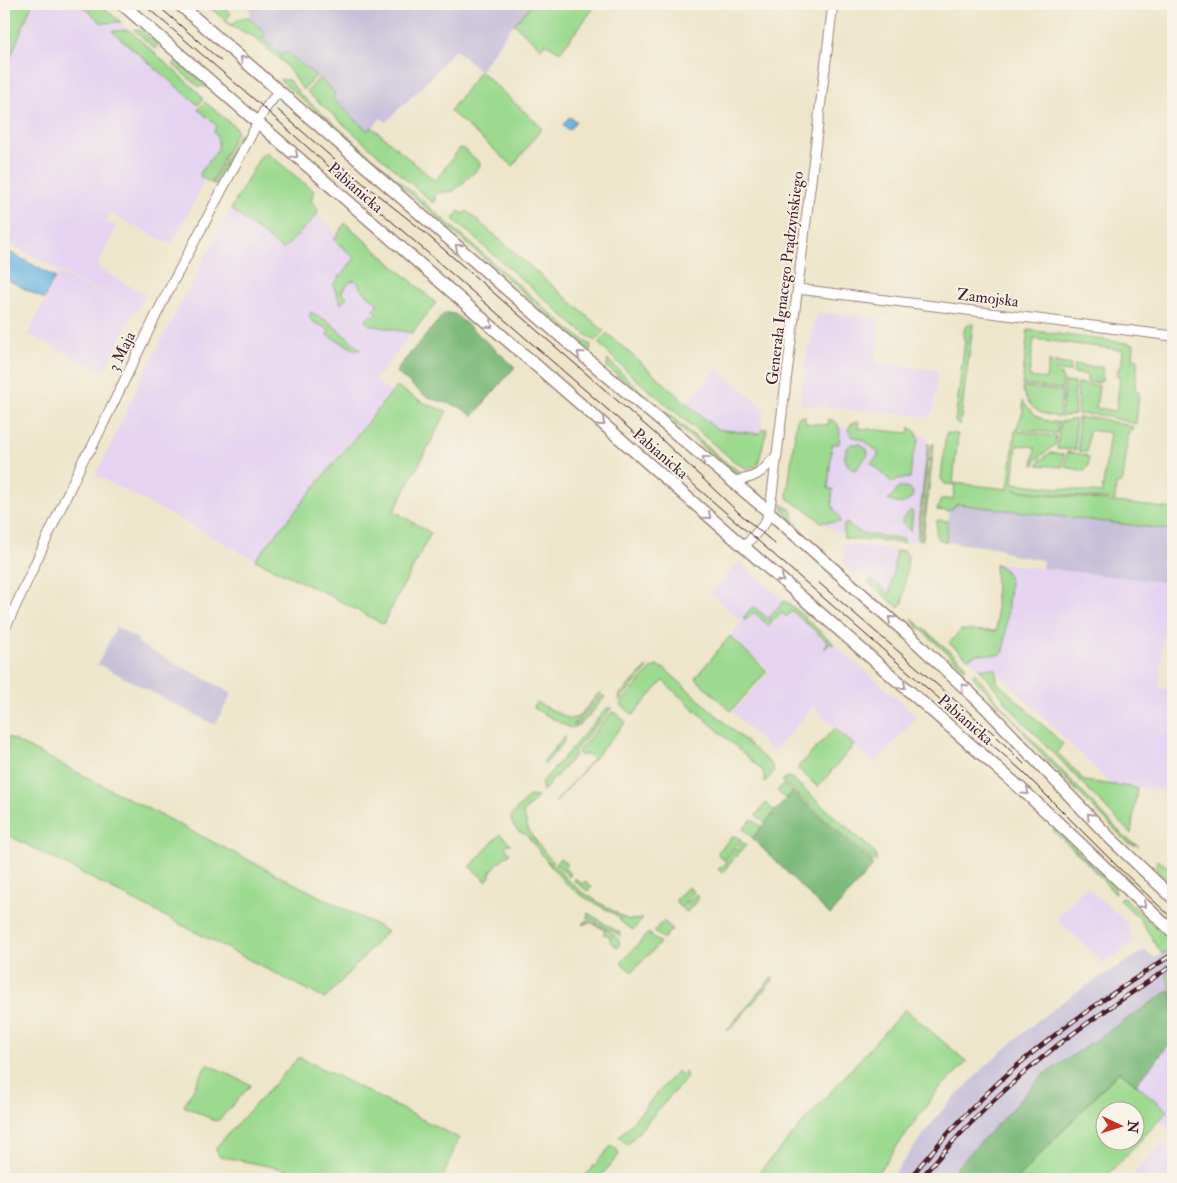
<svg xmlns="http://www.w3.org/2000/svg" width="1177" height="1183" viewBox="0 0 1177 1183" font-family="'IM FELL Double Pica',serif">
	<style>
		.built { fill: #e5d3f1 }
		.industrial { fill: #c7c0d9 }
		.green { fill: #9bda8f; stroke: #727c5d; fill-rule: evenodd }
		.forest { fill: #7cba7a; stroke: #636c52 }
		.water { fill: #67b4e1; stroke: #586a86 }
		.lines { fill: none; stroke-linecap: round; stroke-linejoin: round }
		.tertiary-casing { stroke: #9c827b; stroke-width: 11 }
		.primary-casing { stroke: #9c827b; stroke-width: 14 }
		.tertiary { stroke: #fff; stroke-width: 9 }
		.primary { stroke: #fff; stroke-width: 11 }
		.tram { stroke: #4a1f2b; stroke-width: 1 }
		.rail-casing { stroke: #4a1f2b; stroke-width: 4.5 }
		.rail { stroke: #f7f3e8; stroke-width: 2.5; stroke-dasharray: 8; stroke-linecap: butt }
		.oneway { stroke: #ae9aa0 }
		.labels { text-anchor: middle; stroke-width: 4; stroke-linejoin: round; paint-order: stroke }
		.street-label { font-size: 16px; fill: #4a1f2b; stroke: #f7f3e8 }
	</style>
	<rect width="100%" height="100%" fill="#f7f3e8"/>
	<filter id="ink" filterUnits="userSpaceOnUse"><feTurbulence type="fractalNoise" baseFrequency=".02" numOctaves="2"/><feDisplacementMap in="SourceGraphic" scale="10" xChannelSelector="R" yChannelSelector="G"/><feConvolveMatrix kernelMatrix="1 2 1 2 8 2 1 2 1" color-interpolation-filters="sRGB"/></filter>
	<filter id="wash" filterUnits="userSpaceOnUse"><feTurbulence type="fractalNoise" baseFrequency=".0096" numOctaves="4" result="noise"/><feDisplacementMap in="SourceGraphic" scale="20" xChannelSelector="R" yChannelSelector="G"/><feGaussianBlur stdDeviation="1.12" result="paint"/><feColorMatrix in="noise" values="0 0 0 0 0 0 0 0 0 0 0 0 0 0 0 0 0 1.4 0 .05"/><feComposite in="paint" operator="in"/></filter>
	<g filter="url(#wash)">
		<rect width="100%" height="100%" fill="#eee6cb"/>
		<!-- built -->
		<g class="built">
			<path d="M32,4H99L129,30L113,31L230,133L171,245L110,213L106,222L116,227L97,266L100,267L99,269L146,295L136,312L134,311L104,372L28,334L58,273L133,310L4,241V75Z"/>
			<path d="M231,209L283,250L317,215L332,228L331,230L436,303L375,380L391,393L255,560L96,475L146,370Z"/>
			<path d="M824,313L880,319L875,363L938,370L933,412L928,417L800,404L808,346H811L814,318H817L818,314Z"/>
			<path d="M718,369L764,408L761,434L716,429L687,403Z"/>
			<path d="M832,426L928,436L916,540L904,543L841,534L825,525Z"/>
			<path d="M844,544L896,551L890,595L876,584L869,576L865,574L855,573L844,563Z"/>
			<path d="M739,562L917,716L875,764L813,707L773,753L733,712L770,671L730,636L742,622L711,593Z"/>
			<path d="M995,563L1168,582L1159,688L1173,690V792L1111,784L996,670L979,668L949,643L961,630L997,631Z"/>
			<path d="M1086,887L1127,922L1134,943L1103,963L1057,919Z"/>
			<path d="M1173,1040V1133L1159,1121L1168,1111L1136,1084Z"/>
			<path d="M1162,1144L1173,1153V1179H1129Z"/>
		</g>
		<!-- industrial -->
		<g class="industrial">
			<path d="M244,4H532L508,31L480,71L455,49L423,86L386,122L381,118L368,131L331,98L335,93L286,52L282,56L262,39L266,33L248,17L251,11Z"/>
			<path d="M957,504L1173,530V583L1042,568L1043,560L1012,555L999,548L946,542L949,510Z"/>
			<path d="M116,627L139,640L137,643L232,693L215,725L98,664Z"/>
			<path d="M1173,949V971L1167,975L1170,990L1042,1076L946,1179H890L942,1110L990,1062L1037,1021L1072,995L1145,950L1155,958Z"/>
		</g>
		<!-- green -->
		<g class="green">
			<path d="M4,4H32L4,74Z"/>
			<path d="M80,4H99L121,22L102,23Z"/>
			<path d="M206,4H219L231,13L226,20L232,25L239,18L248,17L266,33L262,39L282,56L286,52L316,76L303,90L284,63L254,37L230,25Z"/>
			<path d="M532,4H597L560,52L545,43L541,48L514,24Z"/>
			<path d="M133,29L141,30L158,45L155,49Z"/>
			<path d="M129,30L197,91L203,99L198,105L112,31Z"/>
			<path d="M177,61L207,87L198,86L173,65Z"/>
			<path d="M480,71L542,128L513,166L450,111Z"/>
			<path d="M319,78L335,93L332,98L368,131L372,127L435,181L460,148L464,149L480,163L479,168L454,191L436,193L434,204L307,92Z"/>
			<path d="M279,79L289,80L300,94L569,329L591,345L590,351Z"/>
			<path d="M205,102L235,127L237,131L211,183L201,177L200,173L218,149C219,141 217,137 214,131L217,126L198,109Z"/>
			<path d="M241,133L243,134L217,184H212L238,136Z"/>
			<path d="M266,152L314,191L311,201L318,208L317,215L283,250L231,209L260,157Z"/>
			<path d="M459,211L463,214L467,211L604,331L595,341L576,327L453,219Z"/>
			<path d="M345,223L436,303L412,333L370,325L365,321L371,314L374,316L377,313L373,309L377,305L376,302L359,287L360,285L355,280L351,281L341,292L347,297L341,304L333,285L355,258L334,240Z"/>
			<path d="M311,312L329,322L359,348L360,350H356L327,335L329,330L312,321L309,315Z"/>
			<path d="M972,323L973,324L960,425L955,422L965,340L963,337L965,327Z"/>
			<path d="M1028,330L1134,344L1133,358L1138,359L1135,388L1139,393L1136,424L1101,415L1078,414L1077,383L1099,386L1096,408L1116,411L1120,377H1117L1118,368H1121L1123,350L1034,339L1029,377L1046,379L1049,361H1050L1063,379L1062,389L1022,385Z"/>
			<path d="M607,333L716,429L760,434L762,429H767L758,465L755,468L753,466L747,469L735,462L631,375L598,343Z"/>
			<path d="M608,360L636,387L729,465L746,475L733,472L618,376L607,367Z"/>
			<path d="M1054,362L1071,365L1070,372L1060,371Z"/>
			<path d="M1075,364L1081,365V366L1102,367V381H1099V383L1087,382V375L1073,373Z"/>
			<path d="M1065,382L1074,383L1075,414L1061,417Z"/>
			<path d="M397,386C413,398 428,406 447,411L394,511L431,533L383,624L323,592L255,560Z"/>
			<path d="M1022,387L1062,391L1059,417C1037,414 1028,408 1022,387Z"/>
			<path d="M1023,401C1031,413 1043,423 1058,422L1057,433L1016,429L1023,412Z"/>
			<path d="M805,416V423L828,425L829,419C842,422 840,433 839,444H832L828,489H833C831,501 831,509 840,517L839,519L841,522H821L808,511L788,499L787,495L797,417Z"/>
			<path d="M1078,418H1097L1134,427L1133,431H1129L1123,480L1121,483L1116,484L1115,500L1014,490L1173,509V530L957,504L949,511L937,510L941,499H953L955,485L945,484L941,479L946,433L958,434L953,483L1008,489L1015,431L1056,436L1055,445L1036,460L1035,465H1033L1035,447L1017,445L1013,483L1102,493L1110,433L1089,430L1087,452L1079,451Z"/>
			<path d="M1075,419L1076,450L1057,449L1060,422Z"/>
			<path d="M859,421L858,428L909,433L910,427L916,432L919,440L912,458L910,478L897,479L893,483L871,463L878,456V452L865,441L852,436L848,430L851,424Z"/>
			<path d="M928,443L929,445L919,541L917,539Z"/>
			<path d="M851,444H860L867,449L868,454L857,468L854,470C843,464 842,452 851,444Z"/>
			<path d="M932,444H934L923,539L921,541Z"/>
			<path d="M1067,452L1086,455V457H1089L1088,467H1086L1085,471L1065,467Z"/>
			<path d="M1050,453L1064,454L1062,467L1038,465L1039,461Z"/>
			<path d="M900,487C907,487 913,487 913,496C906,505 898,505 888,500Z"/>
			<path d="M781,504L793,511C791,519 798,525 802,530L787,517Z"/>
			<path d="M911,510L913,512L911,530L910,531L901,521Z"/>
			<path d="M937,520L948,521L946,542L938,539L936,536Z"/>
			<path d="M846,523L863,534L903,539L905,541L903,543L868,539L867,541L844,538V525Z"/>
			<path d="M896,551H904L908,556L903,603L898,607L868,582L871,579L890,595Z"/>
			<path d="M995,563L1006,571L1010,582L1004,652L1000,655L977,654L968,658L949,643L961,630L997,631Z"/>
			<path d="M784,601L791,605L834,644L833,645L830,643L825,649L824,648L828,642L792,611L786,617L781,612L774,621L769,617Z"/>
			<path d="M753,606L772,622L769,626L754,612L746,620L743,618Z"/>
			<path d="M912,619L966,665L965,669L916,625Z"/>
			<path d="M730,636L767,671L731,711L695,678Z"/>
			<path d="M657,666L665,669L772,765L774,772L765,782L763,771L663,681L633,715L620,704L652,668Z"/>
			<path d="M647,667L648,668L619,701L620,694Z"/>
			<path d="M979,668L996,669L997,682L1063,744L1057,752L1085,781L1137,788L1131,834L1014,712Z"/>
			<path d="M974,672L1009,715L1118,830L1127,839L1139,846L1128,843L1043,756L1012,718L976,680L973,676Z"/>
			<path d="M600,692L601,694L570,728L535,709L534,706L536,702L570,719L578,717Z"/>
			<path d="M603,695L605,697C596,706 585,725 572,728Z"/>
			<path d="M607,708H612L574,751L575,755L543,791L541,783Z"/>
			<path d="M614,712L626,722L555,803L593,759L589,755H579L578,751L611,713Z"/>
			<path d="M835,728L854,745L818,787L797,768Z"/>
			<path d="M4,735L387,931L325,999L4,833Z"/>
			<path d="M565,736L563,743L545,764L543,762Z"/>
			<path d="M788,777L793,779L872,850L876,855V862L827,821L794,789L782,781Z"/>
			<path d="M783,784L793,791L786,799L777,791Z"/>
			<path d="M529,796L538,797L523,813L529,832L565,878L582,892L628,920L643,919L633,930L621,922L619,917C605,908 589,901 575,891C555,875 542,854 526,834C518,833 510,825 511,816Z"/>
			<path d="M766,803L775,812L765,823L756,815Z"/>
			<path d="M752,819L762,827L753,838L743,829Z"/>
			<path d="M1052,830H1057L1065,837L1115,888V894L1083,858Z"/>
			<path d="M500,834L511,844H508L505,847L510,853L496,865L489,874L491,875L486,881L470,867Z"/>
			<path d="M733,836H736L741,840L724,860L719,856L718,852Z"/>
			<path d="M743,842L746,845L722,873L718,869L727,863L725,861Z"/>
			<path d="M560,858L567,864L564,868L571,874L569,877L556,863Z"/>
			<path d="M1157,860L1173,870V887C1165,879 1152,872 1157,860Z"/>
			<path d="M575,878L582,884L585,881L592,887L588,891L573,880Z"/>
			<path d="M688,887L694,892L681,908L677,904L676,900Z"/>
			<path d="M696,894L699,898L687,912L683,909Z"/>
			<path d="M1121,897L1125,898L1173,943V948L1162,954L1140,919L1119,899Z"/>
			<path d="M588,913L620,933L621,936L587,917Z"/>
			<path d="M587,920C597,925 616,932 620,943L618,948L610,941V936L603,934L605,930L590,922L582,925Z"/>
			<path d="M663,921L672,929L663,939L654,931Z"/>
			<path d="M647,934H650L660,943L632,972L621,963Z"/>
			<path d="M1173,971V1001L1167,974Z"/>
			<path d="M772,977L773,979L771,982L729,1030H727Z"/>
			<path d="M905,1009L967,1062L937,1091L873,1179H753Z"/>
			<path d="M299,1057L459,1138L442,1179H331L219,1156L216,1150L217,1146Z"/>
			<path d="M207,1064L251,1085L219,1120L215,1121L184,1106Z"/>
			<path d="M677,1071L682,1075L685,1072L687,1077L627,1145L619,1137Z"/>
			<path d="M1120,1071L1168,1111L1104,1179H1017ZM1104,1110H1134V1140H1104Z"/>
			<path d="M612,1145L618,1151L619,1155L598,1179H582Z"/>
		</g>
		<!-- forest -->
		<g class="forest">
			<path d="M447,313L455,314L515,367L473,416L460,407L433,399L424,395L397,373V369L443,315Z"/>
			<path d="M793,791L826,822L872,861L871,864L873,866L830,915L752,838Z"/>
			<path d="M1170,990L1173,1001V1040L1136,1084L1119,1071L1017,1179H946L1042,1076Z"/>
		</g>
		<!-- water -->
		<g class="water">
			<path d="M569,117L576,121L570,129L567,130L563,125Z"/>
			<path d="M4,249L55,277L44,299L4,278Z"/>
		</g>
	</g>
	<g filter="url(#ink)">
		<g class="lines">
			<defs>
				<g id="tertiary">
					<path d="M798,289L1173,336"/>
					<path d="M731,481C755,479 762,473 777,455"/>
					<path d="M744,547L765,523L769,512L772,494L833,4"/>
					<path d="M4,631L84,458L91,449L164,299L265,109L279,91"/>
				</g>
				<g id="primary">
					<path d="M122,4L1018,786C1071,833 1121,884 1173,932"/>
					<path d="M179,4L573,347L769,512L913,639L986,708L1110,838L1173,898"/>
				</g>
			</defs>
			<!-- tertiary casing -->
			<use href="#tertiary" class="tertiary-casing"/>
			<!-- primary casing -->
			<use href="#primary" class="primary-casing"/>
			<!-- tertiary -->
			<use href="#tertiary" class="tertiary"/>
			<!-- primary -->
			<use href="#primary" class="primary"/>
			<!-- tram -->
			<g class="tram">
				<path d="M143,4L255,100L335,172L1021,770L1117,866L1173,919"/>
				<path d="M156,4L221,61"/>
				<path d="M278,110L345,169L417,226L659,437L739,513L775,544"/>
				<path d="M818,582L993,733L1024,764"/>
			</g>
			<defs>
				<g id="rail">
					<path d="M909,1179C944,1136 982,1095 1025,1059C1071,1020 1122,987 1173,954"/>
					<path d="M920,1179C960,1131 1005,1087 1054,1048C1092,1018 1133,992 1173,965"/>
				</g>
			</defs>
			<!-- rail casing -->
			<use href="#rail" class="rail-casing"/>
			<!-- rail -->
			<use href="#rail" class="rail"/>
		</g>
		<!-- one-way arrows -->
		<defs><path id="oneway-chevron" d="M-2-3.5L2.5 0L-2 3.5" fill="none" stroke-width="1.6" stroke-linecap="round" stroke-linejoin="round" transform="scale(1.25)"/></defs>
		<g class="oneway">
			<use href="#oneway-chevron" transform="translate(243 59) rotate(-139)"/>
			<use href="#oneway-chevron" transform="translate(295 155) rotate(41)"/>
			<use href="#oneway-chevron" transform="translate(458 247) rotate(-139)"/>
			<use href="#oneway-chevron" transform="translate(490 325) rotate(41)"/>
			<use href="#oneway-chevron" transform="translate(580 354) rotate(-140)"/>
			<use href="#oneway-chevron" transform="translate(602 423) rotate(41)"/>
			<use href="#oneway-chevron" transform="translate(705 459) rotate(-140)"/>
			<use href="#oneway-chevron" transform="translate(708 516) rotate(41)"/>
			<use href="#oneway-chevron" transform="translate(781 579) rotate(41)"/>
			<use href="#oneway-chevron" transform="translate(891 619) rotate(-139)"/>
			<use href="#oneway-chevron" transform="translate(903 686) rotate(41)"/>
			<use href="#oneway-chevron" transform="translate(964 687) rotate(-136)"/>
			<use href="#oneway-chevron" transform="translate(1026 792) rotate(42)"/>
			<use href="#oneway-chevron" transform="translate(1090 816) rotate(-134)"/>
			<use href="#oneway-chevron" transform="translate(1143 905) rotate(42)"/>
		</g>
	</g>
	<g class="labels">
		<!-- street labels -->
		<g class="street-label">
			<text transform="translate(356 187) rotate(41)" y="6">Pabianicka</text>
			<text transform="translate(784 278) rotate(-83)" y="6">Generała Ignacego Prądzyńskiego</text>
			<text transform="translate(988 297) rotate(7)" y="6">Zamojska</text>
			<text transform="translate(121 351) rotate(-64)" y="6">3 Maja</text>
			<text transform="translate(661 453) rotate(41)" y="6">Pabianicka</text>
			<text transform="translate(966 719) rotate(41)" y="6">Pabianicka</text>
		</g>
	</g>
	<!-- margin -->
	<rect width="1177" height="1183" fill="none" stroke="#f7f3e8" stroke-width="20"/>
	<!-- north arrow -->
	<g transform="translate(1120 1126) rotate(94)"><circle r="24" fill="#f7f3e8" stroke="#b29e9c"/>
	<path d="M0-4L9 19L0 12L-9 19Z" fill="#c8321e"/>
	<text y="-8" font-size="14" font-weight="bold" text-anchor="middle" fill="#4a1f2b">N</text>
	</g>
</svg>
